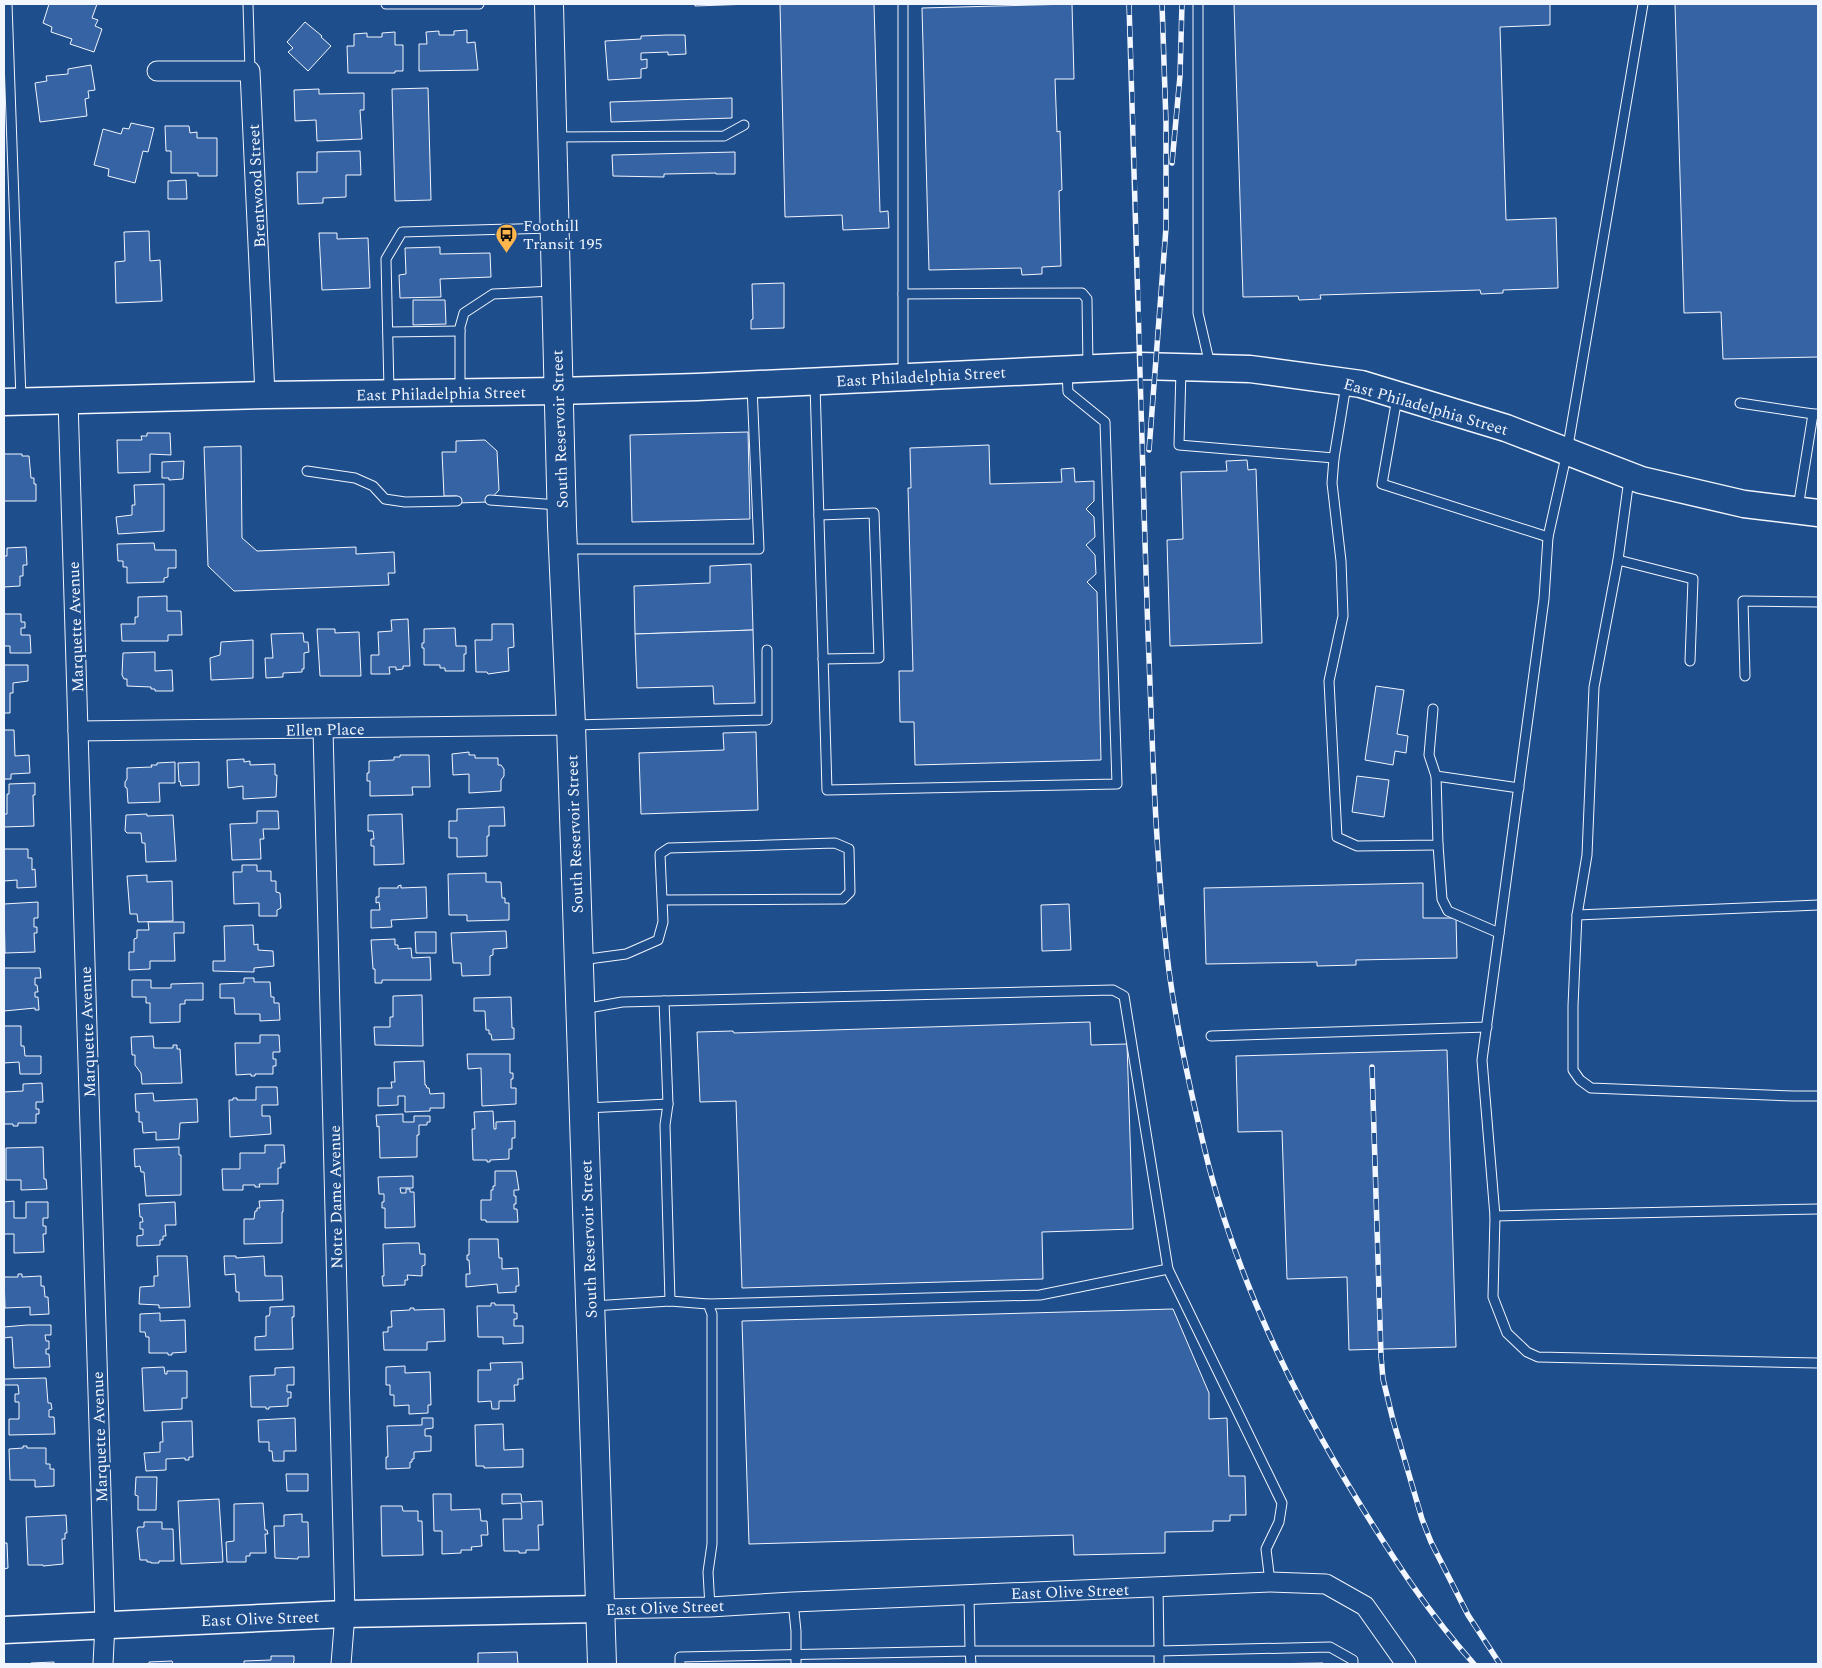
<svg xmlns="http://www.w3.org/2000/svg" width="1822" height="1668" viewBox="0 0 1822 1668" font-family="Spectral,serif">
	<style>
		.building { fill: #3563a3; stroke: #f2f6ff }
		.lines { fill: none; stroke-linecap: round; stroke-linejoin: round }
		.lane-casing { stroke: #f2f6ff; stroke-width: 11 }
		.street-casing { stroke: #f2f6ff; stroke-width: 21 }
		.secondary-casing { stroke: #f2f6ff; stroke-width: 29 }
		.primary-casing { stroke: #f2f6ff; stroke-width: 30 }
		.lane { stroke: #1f4e8c; stroke-width: 9 }
		.street { stroke: #1f4e8c; stroke-width: 19 }
		.secondary { stroke: #1f4e8c; stroke-width: 26 }
		.primary { stroke: #1f4e8c; stroke-width: 28 }
		.rail-casing { stroke: #f2f6ff; stroke-width: 5.5 }
		.rail { stroke: #1f4e8c; stroke-width: 4; stroke-dasharray: 11; stroke-linecap: butt }
		.labels { text-anchor: middle; stroke-width: 4; stroke-linejoin: round; paint-order: stroke }
		.street-label { font-size: 16px; fill: #f2f6ff; stroke: #1f4e8c }
		.poi-label { font-size: 16px; fill: #f2f6ff; stroke: #1f4e8c; text-anchor: start }
	</style>
	<rect width="100%" height="100%" fill="#1f4e8c"/>
	<!-- building -->
	<g class="building">
		<path d="M49,4H97L92,18L98,20L95,26L102,29L94,52L70,44L72,39L51,32L52,27L43,23Z"/>
		<path d="M695,4H751L695,6Z"/>
		<path d="M780,4H874L880,212L888,211L889,228L843,230L842,215L785,217Z"/>
		<path d="M1072,4L1074,79H1055L1057,132L1060,131L1062,190L1059,191L1061,266L1042,267V274L1022,275L1021,268L929,270L922,8Z"/>
		<path d="M1234,4H1550V25L1500,27L1506,220L1556,218L1558,288L1503,290V293L1481,294L1480,290L1320,295L1321,299L1299,300L1298,296L1243,297Z"/>
		<path d="M1675,4H1818V357L1723,359L1721,312L1684,313Z"/>
		<path d="M305,22L322,36L321,37L331,46L308,71L288,52L293,48L287,42Z"/>
		<path d="M467,30V43L475,42L478,70L419,71V44H427L426,32L439,31V35H454V31Z"/>
		<path d="M395,32V45H403V71H395V73H348L347,46H354V34L367,33V37H382V33Z"/>
		<path d="M667,35H685L686,54L668,55V52L641,53V60L647,59V68L641,69V78L608,80L605,41L641,39V36Z"/>
		<path d="M91,65L95,90L88,91L89,98L85,99L87,116L40,122L35,83L47,81L46,76L68,74V69Z"/>
		<path d="M428,88L431,200L395,201L392,89Z"/>
		<path d="M319,89V94L364,93V110H360L362,139L317,141L316,120L295,121L294,90Z"/>
		<path d="M732,98V118L611,122L610,102Z"/>
		<path d="M131,123L154,128L148,152L143,151L135,183L108,176L109,169L94,165L103,129L121,134L123,128L129,129Z"/>
		<path d="M165,126H189L190,133L197,132V138H217V176H198V173H171V151H166Z"/>
		<path d="M360,151L361,175H346V197L323,198V203L298,204L297,172H317V152Z"/>
		<path d="M735,152V174H716V173L664,174V177L613,176L612,155Z"/>
		<path d="M186,180L187,199H168V181Z"/>
		<path d="M149,231L150,261L160,260L162,301L116,303L115,262L125,261L124,232Z"/>
		<path d="M319,233H337V239L368,238L370,288L322,290Z"/>
		<path d="M440,247V254L490,253L491,277L440,279L441,297L400,298L399,275L406,274L405,248Z"/>
		<path d="M784,283V328L751,329V320L753,319L752,284Z"/>
		<path d="M413,300H445L446,324L413,325Z"/>
		<path d="M748,432L750,519L632,522L630,435Z"/>
		<path d="M147,433H170L171,455L150,454V472L118,473L117,440H142L141,436H147Z"/>
		<path d="M485,440L497,451L499,490L488,502L457,503V496H444L442,452H456V441Z"/>
		<path d="M989,445L990,484L1062,482L1061,469L1074,468L1075,482L1094,481V501L1086,509L1094,517L1095,537L1086,545L1095,555L1096,574L1087,582L1097,592L1101,760L915,765L914,722H900L899,671H913L908,488H911L910,448Z"/>
		<path d="M241,446L242,538L257,551L356,547V554L394,552L395,573H388L389,585L234,591L208,566L204,447Z"/>
		<path d="M4,454H22V456H29L31,478H34V484H36V501H4Z"/>
		<path d="M1247,460L1248,470L1256,469L1262,643L1170,646L1167,540L1183,539L1181,472L1227,471L1226,461Z"/>
		<path d="M184,461L183,479L169,480V478H162V462Z"/>
		<path d="M164,484V531L118,534L116,517L132,515V505H135L134,485Z"/>
		<path d="M154,543L155,550H176V568H168V577L164,578V582L127,583V567H123V561H118L117,544Z"/>
		<path d="M26,547L27,565H23V576H20V586L4,587V556H7V548Z"/>
		<path d="M751,564L753,630L635,634L634,586L710,583V566Z"/>
		<path d="M167,596V611H181L182,635H168V641H122L121,624H135V617H138V597Z"/>
		<path d="M4,614H21V622H25V628H21V635H30L31,653H10V646H4Z"/>
		<path d="M408,619L410,666H403V669L396,670V667H389L390,674H371V655H379L378,632L392,631L391,620Z"/>
		<path d="M492,624H513L514,647L508,648L509,671L488,674L487,672H476L475,640H492Z"/>
		<path d="M455,628L456,646H466V654H464V671H445V668H440V665H424V648H422V643H424V629Z"/>
		<path d="M317,629H335V633L359,632L361,676H320Z"/>
		<path d="M753,630L755,703L714,704L713,686L637,688L635,634Z"/>
		<path d="M303,633L304,642H308L309,652L304,653V669H302V672L283,673V677L266,678L265,658H273L271,634Z"/>
		<path d="M253,640V678L211,680L210,658L220,655L221,642Z"/>
		<path d="M155,652V671L172,670L173,691H155V689H151V687L127,686V679H124L122,675L123,653Z"/>
		<path d="M4,665H28V681L13,683V693H10V713H4Z"/>
		<path d="M1376,686L1404,690L1397,734L1408,736L1406,753L1395,751L1393,765L1365,760Z"/>
		<path d="M4,730H14L15,756L29,755L30,773L11,774V779H4Z"/>
		<path d="M756,732L758,810L641,814L639,753L724,750L723,733Z"/>
		<path d="M469,752V755H475V758H498V765H501L504,769V776L501,780V791L469,793V774L453,775L452,754Z"/>
		<path d="M400,755H429L430,787H412L413,795L370,796V781H367V773H369V761L394,760V757H400Z"/>
		<path d="M244,759V762L250,761V765L275,764V775H277L276,797L243,799V786L228,788L227,760Z"/>
		<path d="M175,762V783H159L160,802L128,803L127,788L125,787V782L127,779V768L152,767L151,765H157V763Z"/>
		<path d="M199,762V785L181,786L180,781L179,782L178,763Z"/>
		<path d="M1357,776L1389,780L1384,817L1352,812Z"/>
		<path d="M35,783V795H33L34,826L4,827V814H7V794H9V784Z"/>
		<path d="M504,807L505,826H489V836H487V856L457,857V838H449V821H457V809Z"/>
		<path d="M257,811H278L279,829H263L264,839H260L261,859L232,860L230,824L257,823Z"/>
		<path d="M147,814V816L173,815L176,861L146,862L145,843H142L141,833H127L125,831L126,815Z"/>
		<path d="M402,814L404,864L374,865V846H371V839H374L373,831H368V815Z"/>
		<path d="M4,849H28V858H32V870L35,869L36,887L17,888V880L4,881Z"/>
		<path d="M242,865H257V871H271V881H276V892L280,893L281,908L277,910V916H259V903L234,904L233,872H242Z"/>
		<path d="M486,873V882H501L502,898H505V903H509V920L467,921V915H449L448,874Z"/>
		<path d="M147,875V882L172,881L173,921L138,922L137,914H130L127,876Z"/>
		<path d="M1423,883V918H1456L1457,958L1356,960V965L1317,966V962L1206,964L1204,888Z"/>
		<path d="M401,885V888L426,887L427,918L391,920L392,927L371,928V910H380L379,902L376,903V897H379V888H398V886Z"/>
		<path d="M38,902V918H34V927H37V933H34L35,952L5,953L4,904Z"/>
		<path d="M1069,904L1071,950L1042,951L1041,905Z"/>
		<path d="M148,922H184V933H174L175,961H150V969L129,970V952H134V939L137,938V930H149Z"/>
		<path d="M253,925L254,945L258,944V950L273,951L274,966L254,968V972L213,971V961H225L224,926Z"/>
		<path d="M506,931L507,948L493,949V955L490,956V975L462,976L461,963H453L451,933Z"/>
		<path d="M415,932H436V953H416Z"/>
		<path d="M395,939V945H398V949L411,948L412,958L430,957L431,980H382V983H375V969H373L371,940Z"/>
		<path d="M4,968H40L41,978H35V985H37L38,992H35V997H38L39,1010H35V1008L4,1011Z"/>
		<path d="M244,978H254V982H270L271,997H274V1003H279L280,1020L260,1021V1014H235L234,998H220V984L244,983Z"/>
		<path d="M132,980H151V988H171V984L203,983V1000H185V1004H180V1022L150,1023V1003H146V997H132Z"/>
		<path d="M422,995L423,1046L375,1045L374,1027H390V1017H393V996Z"/>
		<path d="M511,997L512,1028H514V1039L492,1040L491,1034H489V1030H486L485,1011H474V998Z"/>
		<path d="M1090,1022L1091,1045L1127,1044L1133,1229L1042,1232L1043,1279L742,1288L736,1101L700,1102L697,1032L733,1031L734,1033Z"/>
		<path d="M4,1026H21V1046H24L25,1056H41V1073L40,1074H20L19,1062L4,1063Z"/>
		<path d="M260,1035H279L280,1052H273V1059H276V1066H273V1074H255V1076H251V1074L236,1075L235,1043H260Z"/>
		<path d="M153,1036L154,1048H173V1045H177V1049H180L182,1083L142,1084L141,1073L135,1065V1055H132L131,1037Z"/>
		<path d="M1447,1050L1456,1347L1349,1350L1347,1277L1287,1279L1282,1131L1238,1132L1236,1056Z"/>
		<path d="M467,1054H510V1073H513V1079H511V1088H516V1104L482,1106L481,1068L468,1069Z"/>
		<path d="M424,1061L425,1085H426L427,1088H429L430,1094L444,1093V1108H430V1111L405,1112V1096H398V1105L378,1106V1088H392L391,1082H395L394,1062Z"/>
		<path d="M42,1083L43,1102H36V1109H39V1114H36V1123H18V1126H13V1124H4V1092L23,1091V1084Z"/>
		<path d="M256,1087H277L278,1105H262V1116H270L271,1134L230,1137L229,1100H233V1098H237V1100H256Z"/>
		<path d="M153,1093L154,1101L197,1099L198,1122L180,1123L179,1139L156,1140V1132L143,1133L142,1122H139V1112H136L135,1094Z"/>
		<path d="M493,1111L494,1129H496V1122L515,1121V1138H512V1149H509V1159L490,1160V1162H487V1160H473L472,1129H475L474,1112Z"/>
		<path d="M403,1114V1122H414V1116H430V1122H427V1125H419V1135H417V1157L380,1158L379,1126L377,1127L376,1115Z"/>
		<path d="M265,1145H284L285,1163H281V1168H278V1184H259L260,1187H255V1185H243V1190H223L222,1169H240V1153H265Z"/>
		<path d="M43,1147L44,1179H46L47,1189L21,1190V1180H6V1148Z"/>
		<path d="M179,1147V1155H181V1195L146,1196L144,1172H141L140,1166L135,1167L134,1149Z"/>
		<path d="M495,1171H516L519,1190H514V1196H516V1204H514V1209H517L518,1222H486V1220H481V1200H491V1190H493V1186H495Z"/>
		<path d="M413,1176V1188H400L401,1193H406V1189H410V1192H414L415,1227L385,1228V1208H382V1202H384V1194H379L378,1177Z"/>
		<path d="M283,1200V1212H282V1243L244,1244V1219H254L255,1211H257V1208H260L259,1201Z"/>
		<path d="M14,1201V1218H26V1202H48V1218H43V1226H46V1234H43L44,1252L14,1253V1234H4V1202Z"/>
		<path d="M175,1202L176,1225H165L166,1236H163V1240H160V1245L137,1246V1236L143,1235V1229H140V1222H143L142,1217H140L139,1204Z"/>
		<path d="M469,1239H498L499,1258H502V1269L518,1268L519,1286H516V1292L498,1293L497,1284L466,1287V1274H470L469,1260H467V1255H469Z"/>
		<path d="M406,1243H419L420,1254H425V1265L422,1266V1276L407,1275L408,1280H405V1285L383,1286L382,1276H384L383,1244Z"/>
		<path d="M157,1256H187L190,1307L159,1308V1305L139,1304L140,1287L154,1286V1276H158Z"/>
		<path d="M224,1256H236V1258L264,1256L265,1276H282L283,1300L239,1301V1292H236L235,1274L225,1275Z"/>
		<path d="M18,1274H22V1277L41,1276V1286H44L45,1297H48L49,1314L30,1315V1307L5,1308L4,1277H18Z"/>
		<path d="M491,1303H495V1305H514V1313H517V1319H514V1326H523V1343L503,1344V1337H478L477,1306H491Z"/>
		<path d="M294,1306V1317H292L293,1349L255,1350V1337L266,1336V1316H269L270,1313V1307Z"/>
		<path d="M410,1308H414V1310L444,1309L445,1341L427,1342V1350H384L383,1332H388V1327H392L391,1311L410,1310Z"/>
		<path d="M1173,1309L1209,1393V1419L1227,1418L1229,1476H1245L1246,1515H1230V1521H1213V1531L1165,1532V1553L1074,1555L1073,1535L749,1544L742,1321Z"/>
		<path d="M160,1313V1321L185,1320L186,1352L172,1353V1355H168V1353H149V1337H146L145,1332H140V1314Z"/>
		<path d="M27,1325H51V1335H45L46,1341H49V1349H46V1354H49L50,1367L14,1368L12,1337L4,1338V1327Z"/>
		<path d="M522,1362L523,1379H518V1385H514L515,1401H499V1409H492L491,1401L478,1402V1370H491L490,1363Z"/>
		<path d="M405,1366V1373L430,1372L431,1405H428V1413L409,1414V1405L394,1406V1395H390V1385H386V1367Z"/>
		<path d="M164,1367L165,1374H167V1371H187V1398H182V1409L144,1411L142,1368Z"/>
		<path d="M294,1367V1385H287V1392H291V1398H288V1406L269,1407V1409H266V1407H251L250,1376L275,1375V1368Z"/>
		<path d="M46,1378L48,1403H51L52,1409L49,1410V1417H54L55,1434L9,1435V1419H19V1402H15V1394H19L18,1385H4V1387V1379Z"/>
		<path d="M295,1418L296,1451H284V1461H273L272,1451H269V1442H259L258,1420Z"/>
		<path d="M422,1418H433V1428L425,1429V1436H431V1451L414,1452V1459H412V1462H410V1468L386,1469V1457H388L387,1426L422,1425Z"/>
		<path d="M192,1421L193,1457H189V1460H185V1458L166,1459V1470L146,1471L144,1453L160,1452V1442H163L162,1422Z"/>
		<path d="M503,1424L504,1450L523,1449V1467L484,1468V1466H476L475,1425Z"/>
		<path d="M23,1446H27V1448H46V1464H50V1469H54V1486L35,1487V1480H10L9,1449L23,1448Z"/>
		<path d="M286,1474H308V1491H287Z"/>
		<path d="M136,1477H157L156,1510H138V1496L135,1495Z"/>
		<path d="M433,1494H451V1510L480,1509L481,1521H487L488,1535H481L482,1546L471,1547L472,1550H461V1553L442,1554V1531H434Z"/>
		<path d="M502,1494H521L522,1502L542,1501L543,1525H538L539,1550H526V1553H519V1551H504L503,1519H522L521,1503L502,1504Z"/>
		<path d="M219,1499L223,1562L181,1564L178,1501Z"/>
		<path d="M263,1503L265,1530H267L268,1534H265L266,1553H250V1556H246V1562H227L226,1542L234,1541V1504Z"/>
		<path d="M381,1506H402L403,1511H418V1521H422L423,1555L382,1556Z"/>
		<path d="M302,1514V1522H308L309,1557H298V1559L275,1558L274,1526H284V1515Z"/>
		<path d="M66,1515L67,1533H65V1539H62L63,1564L43,1566V1565H28L26,1517Z"/>
		<path d="M144,1522H162V1529H173L174,1561H159V1563H151V1562H147V1560H140L137,1530L138,1527H144Z"/>
		<path d="M4,1543H7L8,1568L4,1569Z"/>
		<path d="M517,1652L518,1664H478V1653Z"/>
		<path d="M271,1656H294V1661L293,1664H244V1661L271,1660Z"/>
		<path d="M172,1661L173,1664H149V1662Z"/>
		<path d="M54,1662V1664H31V1663Z"/>
		<path d="M1323,1663V1664H1260Z"/>
	</g>
	<g class="lines">
		<defs>
			<g id="lane">
				<path d="M7,4L21,399"/>
				<path d="M248,4L250,71"/>
				<path d="M386,4H479"/>
				<path d="M1198,4V313L1210,365"/>
				<path d="M554,137L724,136L744,125"/>
				<path d="M903,294L1082,293L1087,299L1088,367"/>
				<path d="M388,332L460,331"/>
				<path d="M1181,369L1179,445L1334,458L1346,385"/>
				<path d="M903,374V4"/>
				<path d="M815,384L827,790L1117,784L1105,422L1068,392L1067,372"/>
				<path d="M460,389V327L464,313L493,294L553,291"/>
				<path d="M389,390L386,259L402,232L551,228"/>
				<path d="M1397,398L1382,484L1548,537L1544,599L1482,1060L1495,1216L1493,1297L1507,1333L1527,1352L1538,1357L1818,1363"/>
				<path d="M1740,403L1813,414"/>
				<path d="M1334,458L1332,483L1341,561L1343,616L1329,681L1337,837L1357,846L1438,845L1436,776L1429,755L1433,709"/>
				<path d="M307,471L355,478L373,486L385,499L405,502L457,501"/>
				<path d="M1629,479L1618,560L1594,687L1587,855L1577,915L1573,1006V1070L1580,1080L1591,1088L1793,1096H1818"/>
				<path d="M490,500L558,505"/>
				<path d="M1798,508L1813,414H1818"/>
				<path d="M819,515L874,513L879,658L823,659"/>
				<path d="M1548,537L1567,452L1643,4"/>
				<path d="M566,549H759L752,387"/>
				<path d="M1618,560L1693,579L1690,661"/>
				<path d="M1745,676L1743,601L1818,602"/>
				<path d="M574,725L767,720V650"/>
				<path d="M1436,776L1519,788"/>
				<path d="M1438,845L1442,899L1448,911L1499,933"/>
				<path d="M1577,915L1818,905"/>
				<path d="M581,960L626,954L658,940L663,922L660,854L669,848L835,843L849,849L850,892L843,899L662,900"/>
				<path d="M664,1001L668,1104L665,1125L670,1301"/>
				<path d="M583,1009L622,1002L1113,990L1124,996L1168,1269L1282,1503L1279,1522L1266,1549L1270,1582"/>
				<path d="M1211,1036L1487,1027"/>
				<path d="M586,1108L668,1104"/>
				<path d="M1495,1216L1818,1209"/>
				<path d="M708,1304L1040,1295L1168,1269"/>
				<path d="M593,1306L670,1301L708,1304L712,1314V1544L708,1572L710,1607"/>
				<path d="M1158,1587L1159,1651L1330,1647L1353,1660V1664"/>
				<path d="M793,1602L796,1631V1664"/>
				<path d="M680,1664V1657L970,1651L969,1595"/>
				<path d="M971,1664L970,1651H1159V1664"/>
			</g>
			<g id="street">
				<path d="M157,71H250L265,395"/>
				<path d="M68,400L105,1624L103,1664"/>
				<path d="M323,729L345,1614L341,1664"/>
				<path d="M78,731L571,725"/>
				<path d="M601,1609L710,1607L793,1602L1270,1582L1326,1584L1365,1606L1406,1664"/>
			</g>
			<g id="secondary">
				<path d="M4,402L265,395L557,391L697,387L1140,366L1250,369L1361,384L1506,428L1641,480L1744,504L1818,513"/>
				<path d="M4,1630L345,1614L601,1609"/>
			</g>
			<path id="primary" d="M549,4L562,526L571,725L602,1664"/>
		</defs>
		<!-- lane casing -->
		<use href="#lane" class="lane-casing"/>
		<!-- street casing -->
		<use href="#street" class="street-casing"/>
		<!-- secondary casing -->
		<use href="#secondary" class="secondary-casing"/>
		<!-- primary casing -->
		<use href="#primary" class="primary-casing"/>
		<!-- lane -->
		<use href="#lane" class="lane"/>
		<!-- street -->
		<use href="#street" class="street"/>
		<!-- secondary -->
		<use href="#secondary" class="secondary"/>
		<!-- primary -->
		<use href="#primary" class="primary"/>
		<defs>
			<g id="rail">
				<path d="M1129,4C1135,172 1140,341 1144,510C1146,585 1149,661 1152,736C1155,815 1159,893 1169,971C1178,1037 1193,1103 1209,1167C1240,1285 1295,1398 1358,1501C1393,1558 1429,1614 1474,1664"/>
				<path d="M1172,163L1180,76L1182,4"/>
				<path d="M1149,450L1166,228V122L1162,4"/>
				<path d="M1372,1067L1381,1356L1383,1379L1393,1420L1422,1519L1431,1542L1468,1615L1500,1664"/>
			</g>
		</defs>
		<!-- rail casing -->
		<use href="#rail" class="rail-casing"/>
		<!-- rail -->
		<use href="#rail" class="rail"/>
	</g>
	<!-- icons -->
	<defs>
		<symbol id="bus-pin" viewBox="-11 -11 22 30"><path d="M0 17L-7.5 6A9.5 9.5 0 1 1 7.5 6Z" fill="#ffb74d" stroke="#1f4e8c"/><path d="M-5-6H5V4H4V6H2V4H-2V6H-4V4H-5ZM-3.5-4V0h7V-4ZM-3.5 1.2v1.5H-2V1.2ZM2 1.2v1.5H3.5V1.2Z" fill="#111"/></symbol>
	</defs>
	<g fill-rule="evenodd">
		<use href="#bus-pin" x="494" y="222" width="25" height="34"/>
	</g>
	<g class="labels">
		<!-- street labels -->
		<g class="street-label">
			<text transform="translate(256 186) rotate(-93)" y="6">Brentwood Street</text>
			<text transform="translate(921 376) rotate(-3)" y="6">East Philadelphia Street</text>
			<text transform="translate(441 393) rotate(-1)" y="6">East Philadelphia Street</text>
			<text transform="translate(1426 406) rotate(16)" y="6">East Philadelphia Street</text>
			<text transform="translate(559 429) rotate(-92)" y="6">South Reservoir Street</text>
			<text transform="translate(75 627) rotate(-92)" y="6">Marquette Avenue</text>
			<text transform="translate(325 729) rotate(-1)" y="6">Ellen Place</text>
			<text transform="translate(574 834) rotate(-92)" y="6">South Reservoir Street</text>
			<text transform="translate(87 1032) rotate(-92)" y="6">Marquette Avenue</text>
			<text transform="translate(335 1197) rotate(-91)" y="6">Notre Dame Avenue</text>
			<text transform="translate(588 1239) rotate(-92)" y="6">South Reservoir Street</text>
			<text transform="translate(99 1437) rotate(-92)" y="6">Marquette Avenue</text>
			<text transform="translate(1070 1591) rotate(-2)" y="6">East Olive Street</text>
			<text transform="translate(665 1607) rotate(-2)" y="6">East Olive Street</text>
			<text transform="translate(260 1618) rotate(-2)" y="6">East Olive Street</text>
		</g>
		<!-- poi labels -->
		<g class="poi-label">
			<text x="523" y="231">Foothill<tspan x="523" dy="18">Transit 195</tspan></text>
		</g>
	</g>
	<!-- border -->
	<rect width="1822" height="1668" fill="none" stroke="#f2f6ff" stroke-width="10"/>
</svg>
